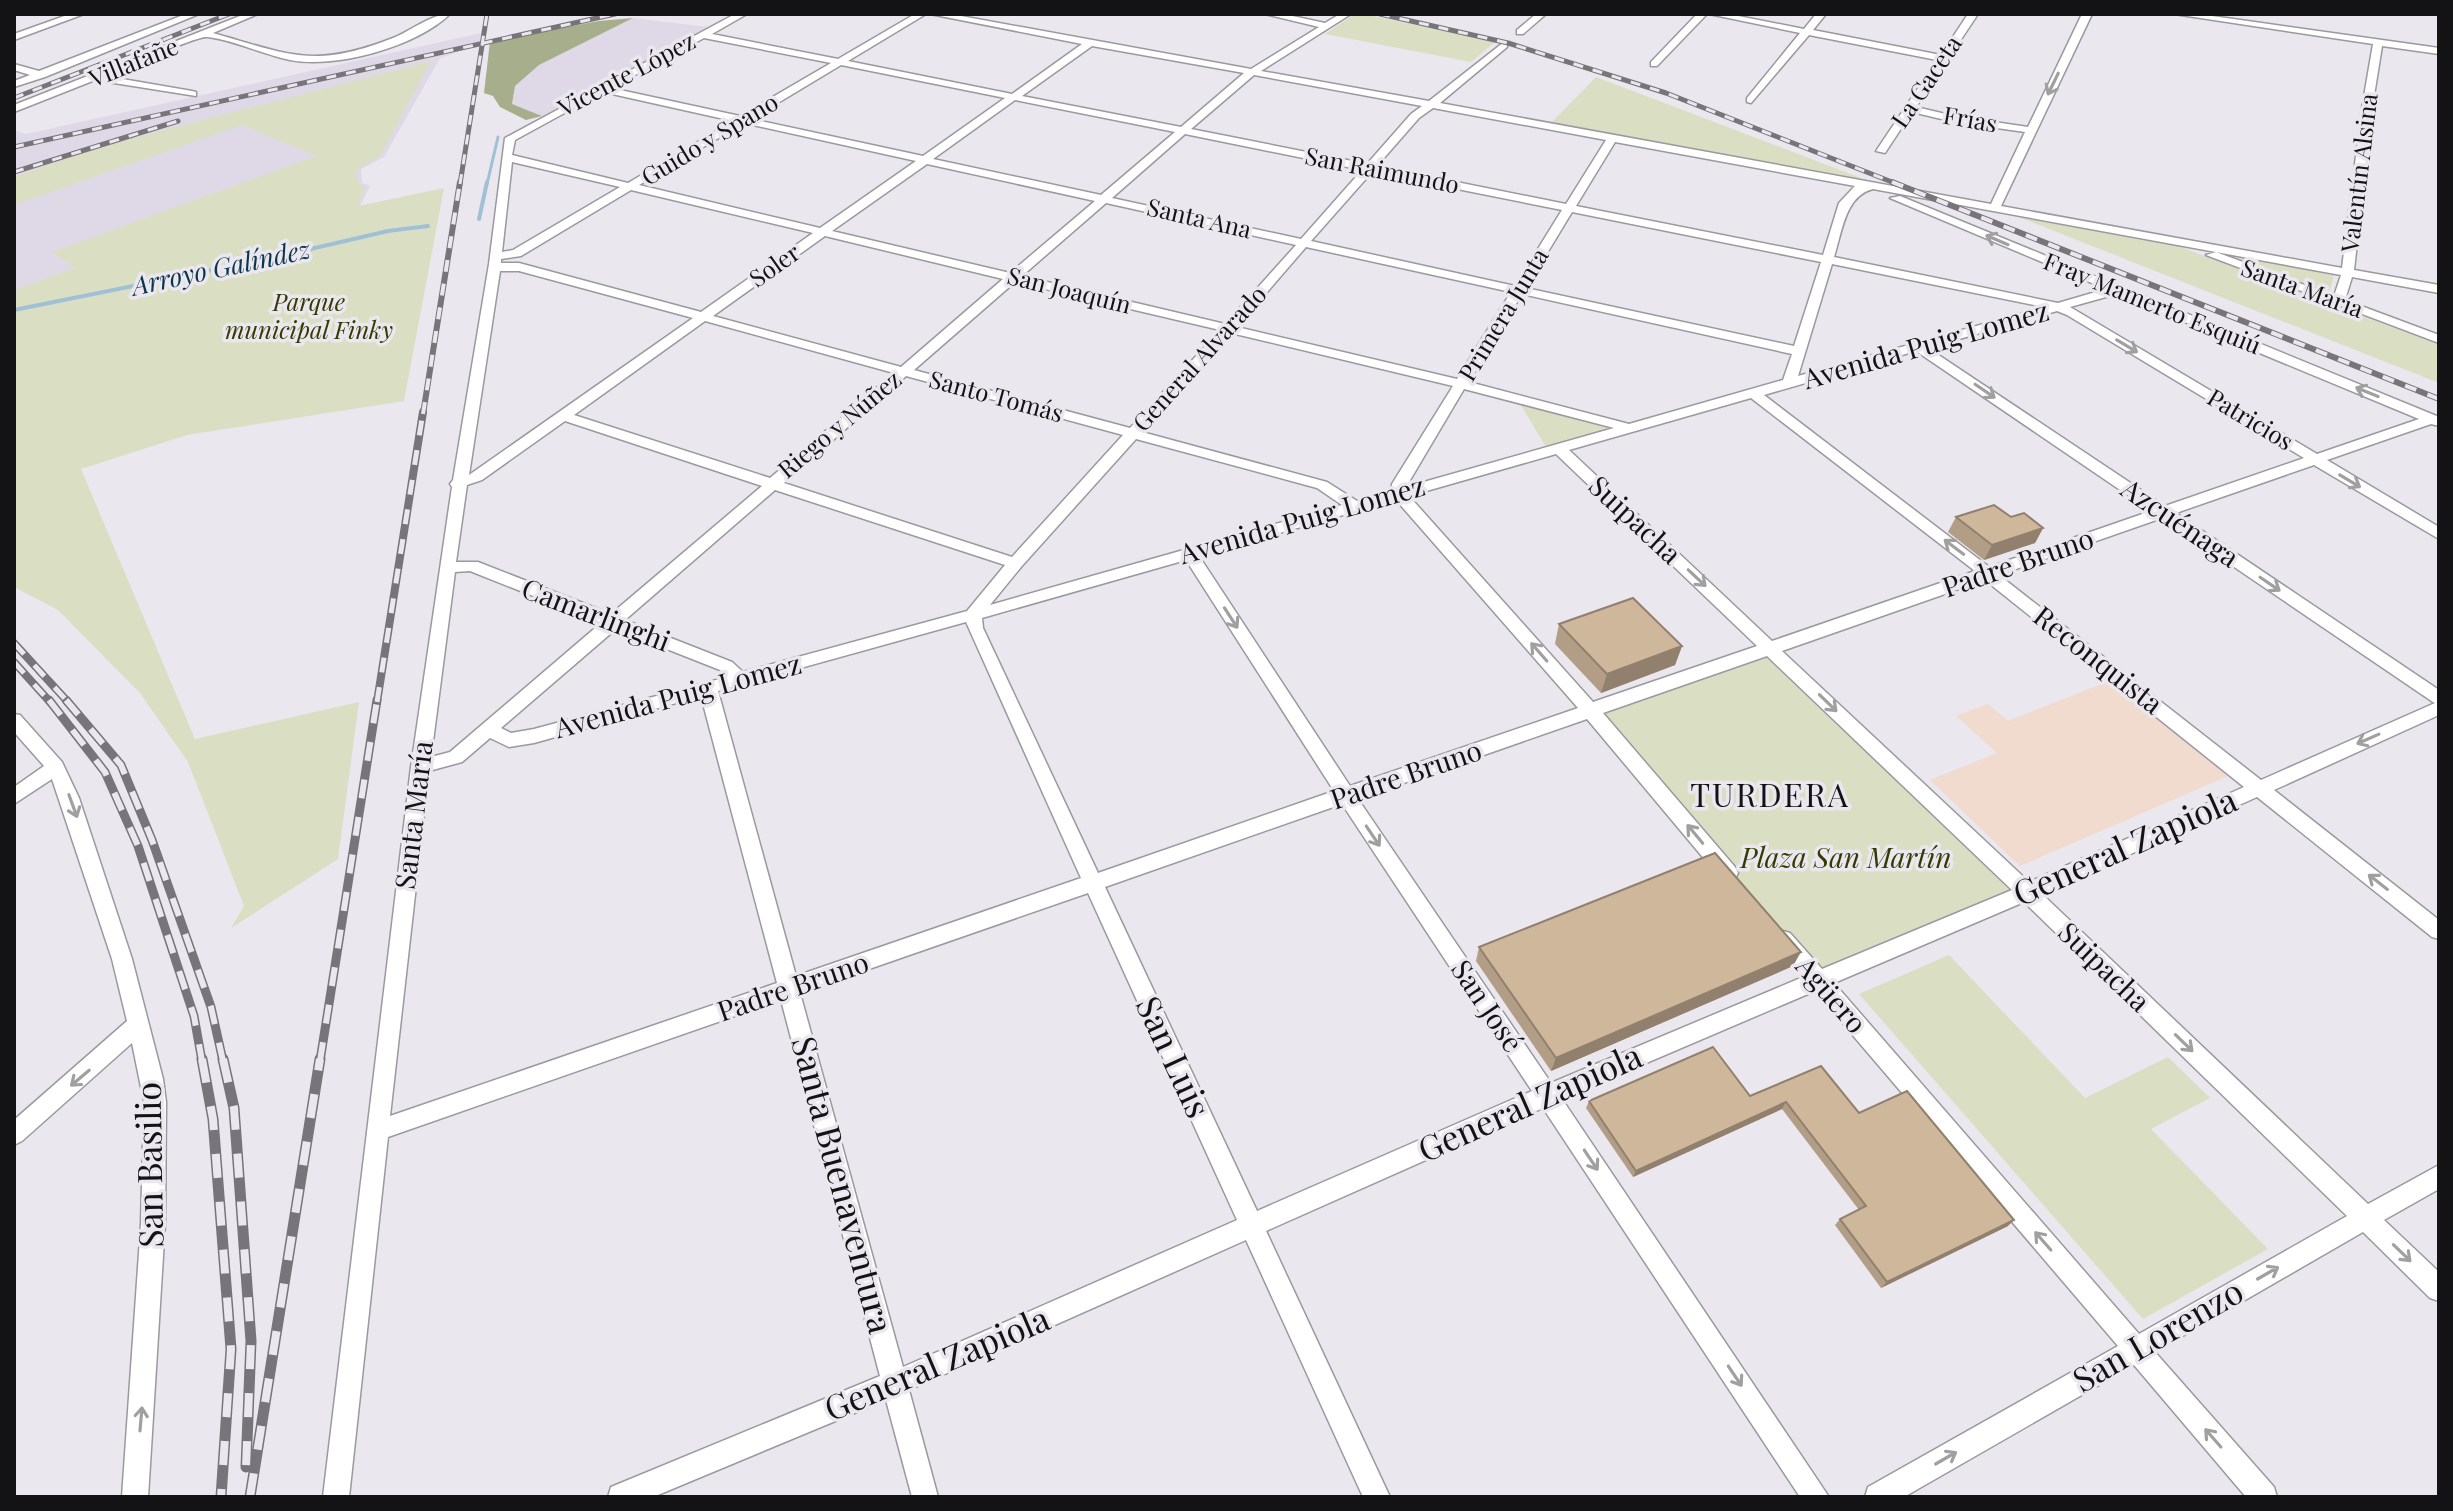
<svg xmlns="http://www.w3.org/2000/svg" width="2453" height="1511" viewBox="0 0 2453 1511" font-family="'Playfair Display',serif">
	<style>
		.built { fill: #dfd9e7 }
		.education { fill: #f1dace }
		.green { fill: #dadfc3 }
		.forest { fill: #a7ae8c }
		.lines { fill: none; stroke-linecap: round; stroke-linejoin: round }
		.stream-far1 { stroke: #a0c0d6; stroke-width: 3 }
		.stream { stroke: #a0c0d6; stroke-width: 4 }
		.minor-casing { stroke: #9b989f; stroke-width: 3 }
		.minor { fill: #fff; fill-rule: evenodd }
		.rail-far4-casing { stroke: #77757a; stroke-width: 5 }
		.rail-far3-casing { stroke: #77757a; stroke-width: 6 }
		.rail-far2-casing { stroke: #77757a; stroke-width: 8 }
		.rail-far1-casing { stroke: #77757a; stroke-width: 9 }
		.rail-casing { stroke: #77757a; stroke-width: 11 }
		.rail-far4 { stroke: #eae7ee; stroke-width: 3; stroke-dasharray: 10; stroke-linecap: butt }
		.rail-far3 { stroke: #eae7ee; stroke-width: 4; stroke-dasharray: 12; stroke-linecap: butt }
		.rail-far2 { stroke: #eae7ee; stroke-width: 5; stroke-dasharray: 15; stroke-linecap: butt }
		.rail-far1 { stroke: #eae7ee; stroke-width: 6; stroke-dasharray: 19; stroke-linecap: butt }
		.rail { stroke: #eae7ee; stroke-width: 8; stroke-dasharray: 24; stroke-linecap: butt }
		.wall { fill: #b29d86 }
		.shaded-wall { fill: #91806d }
		.building { fill: #cfb79c; stroke: #91806d; stroke-width: 2 }
		.oneway { stroke: #a1a0a1 }
		.labels { text-anchor: middle; stroke-width: 7; stroke-linejoin: round; paint-order: stroke }
		.far-street-label { font-size: 24px; fill: #131214; stroke: #eae7ee }
		.far-park-label { font-size: 24px; font-style: italic; fill: #343a00; stroke: #eae7ee }
		.far-water-label { font-size: 26px; font-style: italic; fill: #0b354d; stroke: #eae7ee }
		.street-label { font-size: 28px; fill: #131214; stroke: #eae7ee }
		.park-label { font-size: 28px; font-style: italic; fill: #343a00; stroke: #eae7ee }
		.quarter-label { font-size: 32px; letter-spacing: 2px; fill: #131214; stroke: #eae7ee }
		.near-street-label { font-size: 34px; fill: #131214; stroke: #eae7ee }
	</style>
	<rect width="100%" height="100%" fill="#eae7ee"/>
	<!-- built -->
	<g class="built">
		<path d="M633,18L708,27L542,116L512,104L515,86L539,65Z"/>
		<path d="M481,33L479,45L440,58L384,157L361,169L362,183L370,186L356,214L14,296V130L26,134Z"/>
	</g>
	<!-- education -->
	<path class="education" d="M2109,681L2228,776L2020,866L1930,780L1997,753L1956,716L1988,704L2008,721Z"/>
	<!-- green -->
	<g class="green">
		<path d="M1355,14H1364L1495,42L1471,62L1325,34Z"/>
		<path d="M431,61L380,156L356,170L358,184L365,187L358,206L444,188L404,401L187,435L81,469L195,739L359,702L338,859L231,928L244,906L188,762L140,693L58,610L14,587V290L75,268L52,252L316,156L242,125L14,205V177L106,145Z"/>
		<path d="M1596,77L1869,181L1552,122Z"/>
		<path d="M2011,214L2173,244L2439,345V383Z"/>
		<path d="M2200,247L2334,275L2329,295Z"/>
		<path d="M1520,404L1613,430L1546,447Z"/>
		<path d="M1772,649L2027,892L1817,979L1590,710Z"/>
		<path d="M1949,955L2085,1098L2168,1057L2210,1098L2151,1129L2268,1249L2143,1319L1859,994Z"/>
	</g>
	<!-- forest -->
	<path class="forest" d="M633,18L539,65L515,86L512,104L542,116L526,120L500,107L493,96L484,93L490,41L599,21Z"/>
	<g class="lines">
		<!-- stream-far1 -->
		<path class="stream-far1" d="M487,184L498,137"/>
		<!-- stream -->
		<g class="stream">
			<path d="M479,219L487,182"/>
			<path d="M14,310L272,258L388,231L428,226"/>
		</g>
		<defs>
			<g id="minor">
				<path d="M70,14H84L14,40V34Z"/>
				<path d="M186,14H199L45,77L14,87V81L30,75L14,70V64L39,71Z"/>
				<path d="M245,14H258L213,33C291,55 314,69 393,38C411,31 431,14 450,14C416,47 335,69 290,60C264,55 231,39 207,37C196,36 121,70 105,76L192,91L196,92V96L95,80L14,112V105Z"/>
				<path d="M735,14H747L712,34L838,59L915,14H926L848,61L1012,94L1082,44L930,14H950L1251,69L1319,27L1265,14H1283L1325,23L1340,14H1351L1261,71L1429,101L1504,42L1507,43V47L1440,103L1991,204L2025,132L1954,122L1912,112L1885,153L1876,151L1937,60L1809,35L1751,103L1747,102V98L1800,33L1709,14H1728L1804,29L1816,14H1826L1813,30L1941,55L1968,14H1978L1916,107L1954,116L2028,127L2082,14H2092L2001,206L2342,268L2362,108L2373,44L2174,14H2198L2439,48V54L2382,46L2372,108L2354,270L2439,285V293L2352,277L2345,300L2439,335V343L2206,255L2216,252L2334,296L2341,275L1873,189C1845,196 1842,232 1834,257L2058,303L2106,289L1890,198L1900,196L2439,417V426L2431,424L2327,460L2439,527V539L2314,465L2176,513L2439,690V715L2274,790L2439,920V939L2432,937L2257,797L2042,894L2368,1204L2439,1165V1189L2384,1220L2439,1272V1301L2430,1298L2363,1232L2155,1352L2274,1487L2277,1497H2246L2134,1365L1904,1497H1865L1868,1487L2118,1346L1815,991L1562,1099L1829,1497H1800L1543,1108L1266,1231L1390,1497H1363L1246,1240L909,1390L938,1497H912L886,1400L653,1497H608L611,1487L880,1376L781,1000L388,1137L349,1497H323L411,767L452,487L450,484L453,480L489,264L505,138ZM704,38L831,63L740,116L611,88ZM1092,46L1244,73L1181,127L1022,96ZM841,65L1005,98L923,156L751,119ZM1254,75L1422,106L1411,114L1367,164L1191,129ZM603,92L733,121L628,183L512,155L515,140ZM1015,100L1175,132L1101,195L933,159ZM1433,108L1606,140L1566,204L1377,166L1419,118ZM744,123L916,161L820,228L639,185ZM1185,134L1362,170L1301,239L1112,198ZM1615,142L1855,186L1839,203L1823,255L1576,206ZM512,162L620,187L513,250L502,252ZM927,164L1095,201L1010,273L832,231ZM1372,172L1562,210L1515,286L1311,241ZM631,190L813,233L701,312L519,263H501V259L521,256ZM1106,203L1296,245L1225,324L1022,276ZM1572,212L1821,262L1794,346L1526,288ZM825,236L1003,279L901,367L713,316ZM1306,247L1511,292L1457,379L1237,327ZM1832,264L2044,307L1798,376ZM500,271H519L693,318L469,475ZM1015,282L1220,330L1130,428L914,370ZM1522,294L1792,354L1783,380L1629,424L1469,382ZM2117,294L2419,419L2317,454L2070,307ZM2057,311L2067,315L2304,458L2165,506L1928,348ZM705,321L894,373L770,478L574,415ZM1231,333L1453,386L1392,484L1391,491L1357,501L1327,482L1142,432ZM1916,351L2151,511L1989,567L1764,395ZM906,376L1123,435L1012,557L784,483ZM1464,389L1614,428L1406,487ZM1751,398L1975,571L1772,641L1569,450ZM565,421L762,486L611,614L478,562H456L467,485L482,480ZM1136,439L1317,488L1342,505L990,605L1021,567ZM1556,454L1757,646L1593,702L1409,496ZM775,490L1005,565L967,611L743,672L732,662L625,620ZM1396,500L1578,708L1350,786L1199,556ZM2162,518L2433,702L2435,703L2261,780L1999,575ZM1186,560L1334,791L1098,873L983,628L982,618ZM470,571L601,623L450,752L431,757L455,572ZM1985,580L2244,787L2029,882L1782,651ZM966,622L1081,878L796,976L718,691ZM616,629L720,670L727,677L534,729L511,733L501,728ZM1767,656L2012,890L1822,969L1790,933L1783,931L1776,933L1773,939L1776,945L1803,977L1551,1083L1358,799L1587,719L1721,879L1728,881L1735,879L1738,873L1735,867L1603,713ZM701,696L777,983L390,1116L429,771L462,762L490,738L509,747L534,743ZM1342,804L1532,1091L1257,1211L1105,887ZM1088,893L1237,1220L903,1367L800,993ZM2024,902L2347,1216L2139,1334L1834,983Z"/>
				<path d="M1536,14H1546L1523,34H1517V30Z"/>
				<path d="M1697,14H1707L1657,66H1651V62Z"/>
				<path d="M14,714L20,715L62,762L79,798L132,959L163,1079L166,1102L165,1224L148,1497H122L141,1224L144,1102L132,1043L22,1141L14,1145V1120L127,1021L112,959L52,779L14,804V787L44,766L14,732Z"/>
			</g>
		</defs>
		<!-- minor casing -->
		<use href="#minor" class="minor-casing"/>
		<!-- minor -->
		<use href="#minor" class="minor"/>
		<defs>
			<g id="rail-far4">
				<path d="M1380,14L1508,43L1666,93L1897,184"/>
				<path d="M14,98L229,14"/>
				<path d="M14,147L615,14"/>
				<path d="M14,172L178,121"/>
				<path d="M460,184L487,14"/>
			</g>
			<g id="rail-far3">
				<path d="M1892,182L2439,399"/>
				<path d="M423,414L460,182"/>
			</g>
			<g id="rail-far2">
				<path d="M14,643L68,702"/>
				<path d="M14,662L50,702"/>
				<path d="M377,702L423,412"/>
			</g>
			<g id="rail-far1">
				<path d="M49,700L105,772L138,846L194,1016L202,1061"/>
				<path d="M66,700L121,765L152,840L211,1007L223,1061"/>
				<path d="M320,1061L377,700"/>
			</g>
			<g id="rail">
				<path d="M202,1059L213,1119L231,1349L221,1497"/>
				<path d="M223,1059L234,1108L251,1341L246,1467"/>
				<path d="M250,1497L320,1059"/>
			</g>
		</defs>
		<!-- rail-far4 casing -->
		<use href="#rail-far4" class="rail-far4-casing"/>
		<!-- rail-far3 casing -->
		<use href="#rail-far3" class="rail-far3-casing"/>
		<!-- rail-far2 casing -->
		<use href="#rail-far2" class="rail-far2-casing"/>
		<!-- rail-far1 casing -->
		<use href="#rail-far1" class="rail-far1-casing"/>
		<!-- rail casing -->
		<use href="#rail" class="rail-casing"/>
		<!-- rail-far4 -->
		<use href="#rail-far4" class="rail-far4"/>
		<!-- rail-far3 -->
		<use href="#rail-far3" class="rail-far3"/>
		<!-- rail-far2 -->
		<use href="#rail-far2" class="rail-far2"/>
		<!-- rail-far1 -->
		<use href="#rail-far1" class="rail-far1"/>
		<!-- rail -->
		<use href="#rail" class="rail"/>
	</g>
	<!-- wall -->
	<g class="wall">
		<path d="M1956,517H2011L2043,528L2035,543L1984,560L1948,532Z"/>
		<path d="M1559,624L1682,646L1675,665L1601,693L1555,644Z"/>
		<path d="M1479,947L1793,966L1551,1071L1476,961Z"/>
		<path d="M1750,1096L1859,1113L2008,1226L1881,1288L1835,1225L1840,1219L1859,1210L1782,1109L1633,1177L1586,1108L1589,1101Z"/>
	</g>
	<!-- shaded-wall -->
	<g class="shaded-wall">
		<path d="M2043,528L2035,543L1984,560L1992,545Z"/>
		<path d="M1682,646L1675,665L1601,693L1607,674Z"/>
		<path d="M1801,952L1793,966L1551,1071L1556,1058Z"/>
		<path d="M1786,1102L1782,1109L1633,1177L1636,1171Z"/>
		<path d="M2014,1220L2008,1226L1881,1288L1887,1282Z"/>
	</g>
	<!-- building -->
	<g class="building">
		<path d="M1994,505L2011,517L2024,513L2043,528L1992,545L1956,517Z"/>
		<path d="M1633,598L1682,646L1607,674L1559,624Z"/>
		<path d="M1715,853L1801,952L1556,1058L1479,947Z"/>
		<path d="M1713,1047L1750,1096L1821,1066L1859,1113L1907,1091L2014,1220L1887,1282L1840,1219L1866,1206L1786,1102L1636,1171L1589,1101Z"/>
	</g>
	<!-- one-way arrows -->
	<defs><path id="oneway-shaft" d="M-6 0H5M1.5-3L5.5 0L1.5 3" fill="none" stroke-width="1.6" stroke-linecap="round" stroke-linejoin="round" transform="scale(2)"/></defs>
	<g class="oneway">
		<use href="#oneway-shaft" transform="translate(2053 84) rotate(116)"/>
		<use href="#oneway-shaft" transform="translate(1997 240) rotate(-157)"/>
		<use href="#oneway-shaft" transform="translate(2127 346) rotate(31)"/>
		<use href="#oneway-shaft" transform="translate(1985 391) rotate(34)"/>
		<use href="#oneway-shaft" transform="translate(2367 392) rotate(-158)"/>
		<use href="#oneway-shaft" transform="translate(2350 481) rotate(31)"/>
		<use href="#oneway-shaft" transform="translate(1954 547) rotate(-143)"/>
		<use href="#oneway-shaft" transform="translate(1697 578) rotate(43)"/>
		<use href="#oneway-shaft" transform="translate(2270 584) rotate(34)"/>
		<use href="#oneway-shaft" transform="translate(1231 618) rotate(57)"/>
		<use href="#oneway-shaft" transform="translate(1539 652) rotate(-131)"/>
		<use href="#oneway-shaft" transform="translate(1828 703) rotate(44)"/>
		<use href="#oneway-shaft" transform="translate(2368 739) rotate(156)"/>
		<use href="#oneway-shaft" transform="translate(73 806) rotate(70)"/>
		<use href="#oneway-shaft" transform="translate(1695 834) rotate(-130)"/>
		<use href="#oneway-shaft" transform="translate(1373 836) rotate(56)"/>
		<use href="#oneway-shaft" transform="translate(2378 882) rotate(-142)"/>
		<use href="#oneway-shaft" transform="translate(2184 1043) rotate(44)"/>
		<use href="#oneway-shaft" transform="translate(80 1078) rotate(140)"/>
		<use href="#oneway-shaft" transform="translate(1591 1160) rotate(56)"/>
		<use href="#oneway-shaft" transform="translate(2043 1241) rotate(-131)"/>
		<use href="#oneway-shaft" transform="translate(2402 1253) rotate(44)"/>
		<use href="#oneway-shaft" transform="translate(2268 1273) rotate(-30)"/>
		<use href="#oneway-shaft" transform="translate(1735 1376) rotate(56)"/>
		<use href="#oneway-shaft" transform="translate(141 1419) rotate(-85)"/>
		<use href="#oneway-shaft" transform="translate(2213 1438) rotate(-131)"/>
		<use href="#oneway-shaft" transform="translate(1946 1458) rotate(-30)"/>
	</g>
	<g class="labels">
		<!-- far-street labels -->
		<g class="far-street-label">
			<text transform="translate(134 63) rotate(-22)" y="8">Villafañe</text>
			<text transform="translate(627 75) rotate(-28)" y="8">Vicente López</text>
			<text transform="translate(1927 82) rotate(-56)" y="8">La Gaceta</text>
			<text transform="translate(1970 120) rotate(10)" y="8">Frías</text>
			<text transform="translate(710 140) rotate(-31)" y="8">Guido y Spano</text>
			<text transform="translate(1382 171) rotate(11)" y="8">San Raimundo</text>
			<text transform="translate(2360 173) rotate(-83)" y="8">Valentín Alsina</text>
			<text transform="translate(1199 219) rotate(13)" y="8">Santa Ana</text>
			<text transform="translate(775 266) rotate(-35)" y="8">Soler</text>
			<text transform="translate(2302 289) rotate(20)" y="8">Santa María</text>
			<text transform="translate(1069 291) rotate(14)" y="8">San Joaquín</text>
			<text transform="translate(2152 304) rotate(22)" y="8">Fray Mamerto Esquiú</text>
			<text transform="translate(1504 315) rotate(-59)" y="8">Primera Junta</text>
			<text transform="translate(1200 359) rotate(-48)" y="8">General Alvarado</text>
			<text transform="translate(996 397) rotate(15)" y="8">Santo Tomás</text>
			<text transform="translate(2250 420) rotate(31)" y="8">Patricios</text>
			<text transform="translate(840 425) rotate(-40)" y="8">Riego y Núñez</text>
		</g>
		<!-- far-park labels -->
		<g class="far-park-label">
			<text x="309" y="311">Parque<tspan x="309" dy="28">municipal Finky</tspan></text>
		</g>
		<!-- far-water labels -->
		<g class="far-water-label">
			<text transform="translate(221 268) rotate(-12)" y="9">Arroyo Galíndez</text>
		</g>
		<!-- street labels -->
		<g class="street-label">
			<text transform="translate(1926 345) rotate(-16)" y="10">Avenida Puig Lomez</text>
			<text transform="translate(1302 520) rotate(-16)" y="10">Avenida Puig Lomez</text>
			<text transform="translate(1635 520) rotate(43)" y="10">Suipacha</text>
			<text transform="translate(2180 523) rotate(34)" y="10">Azcuénaga</text>
			<text transform="translate(2018 563) rotate(-19)" y="10">Padre Bruno</text>
			<text transform="translate(596 615) rotate(21)" y="10">Camarlinghi</text>
			<text transform="translate(2098 660) rotate(38)" y="10">Reconquista</text>
			<text transform="translate(678 696) rotate(-15)" y="10">Avenida Puig Lomez</text>
			<text transform="translate(1406 775) rotate(-19)" y="10">Padre Bruno</text>
			<text transform="translate(414 815) rotate(-83)" y="10">Santa María</text>
			<text transform="translate(2104 967) rotate(44)" y="10">Suipacha</text>
			<text transform="translate(793 987) rotate(-19)" y="10">Padre Bruno</text>
			<text transform="translate(1831 995) rotate(49)" y="10">Agüero</text>
			<text transform="translate(1487 1006) rotate(56)" y="10">San José</text>
		</g>
		<!-- park labels -->
		<g class="park-label">
			<text x="1846" y="868">Plaza San Martín</text>
		</g>
		<!-- quarter labels -->
		<g class="quarter-label">
			<text x="1770" y="807">TURDERA</text>
		</g>
		<!-- near-street labels -->
		<g class="near-street-label">
			<text transform="translate(2125 847) rotate(-24)" y="12">General Zapiola</text>
			<text transform="translate(1173 1057) rotate(65)" y="12">San Luis</text>
			<text transform="translate(1530 1103) rotate(-24)" y="12">General Zapiola</text>
			<text transform="translate(150 1165) rotate(-91)" y="12">San Basilio</text>
			<text transform="translate(842 1185) rotate(75)" y="12">Santa Buenaventura</text>
			<text transform="translate(2158 1336) rotate(-30)" y="12">San Lorenzo</text>
			<text transform="translate(937 1364) rotate(-23)" y="12">General Zapiola</text>
		</g>
	</g>
	<!-- border -->
	<rect width="2453" height="1511" fill="none" stroke="#131214" stroke-width="32"/>
</svg>
